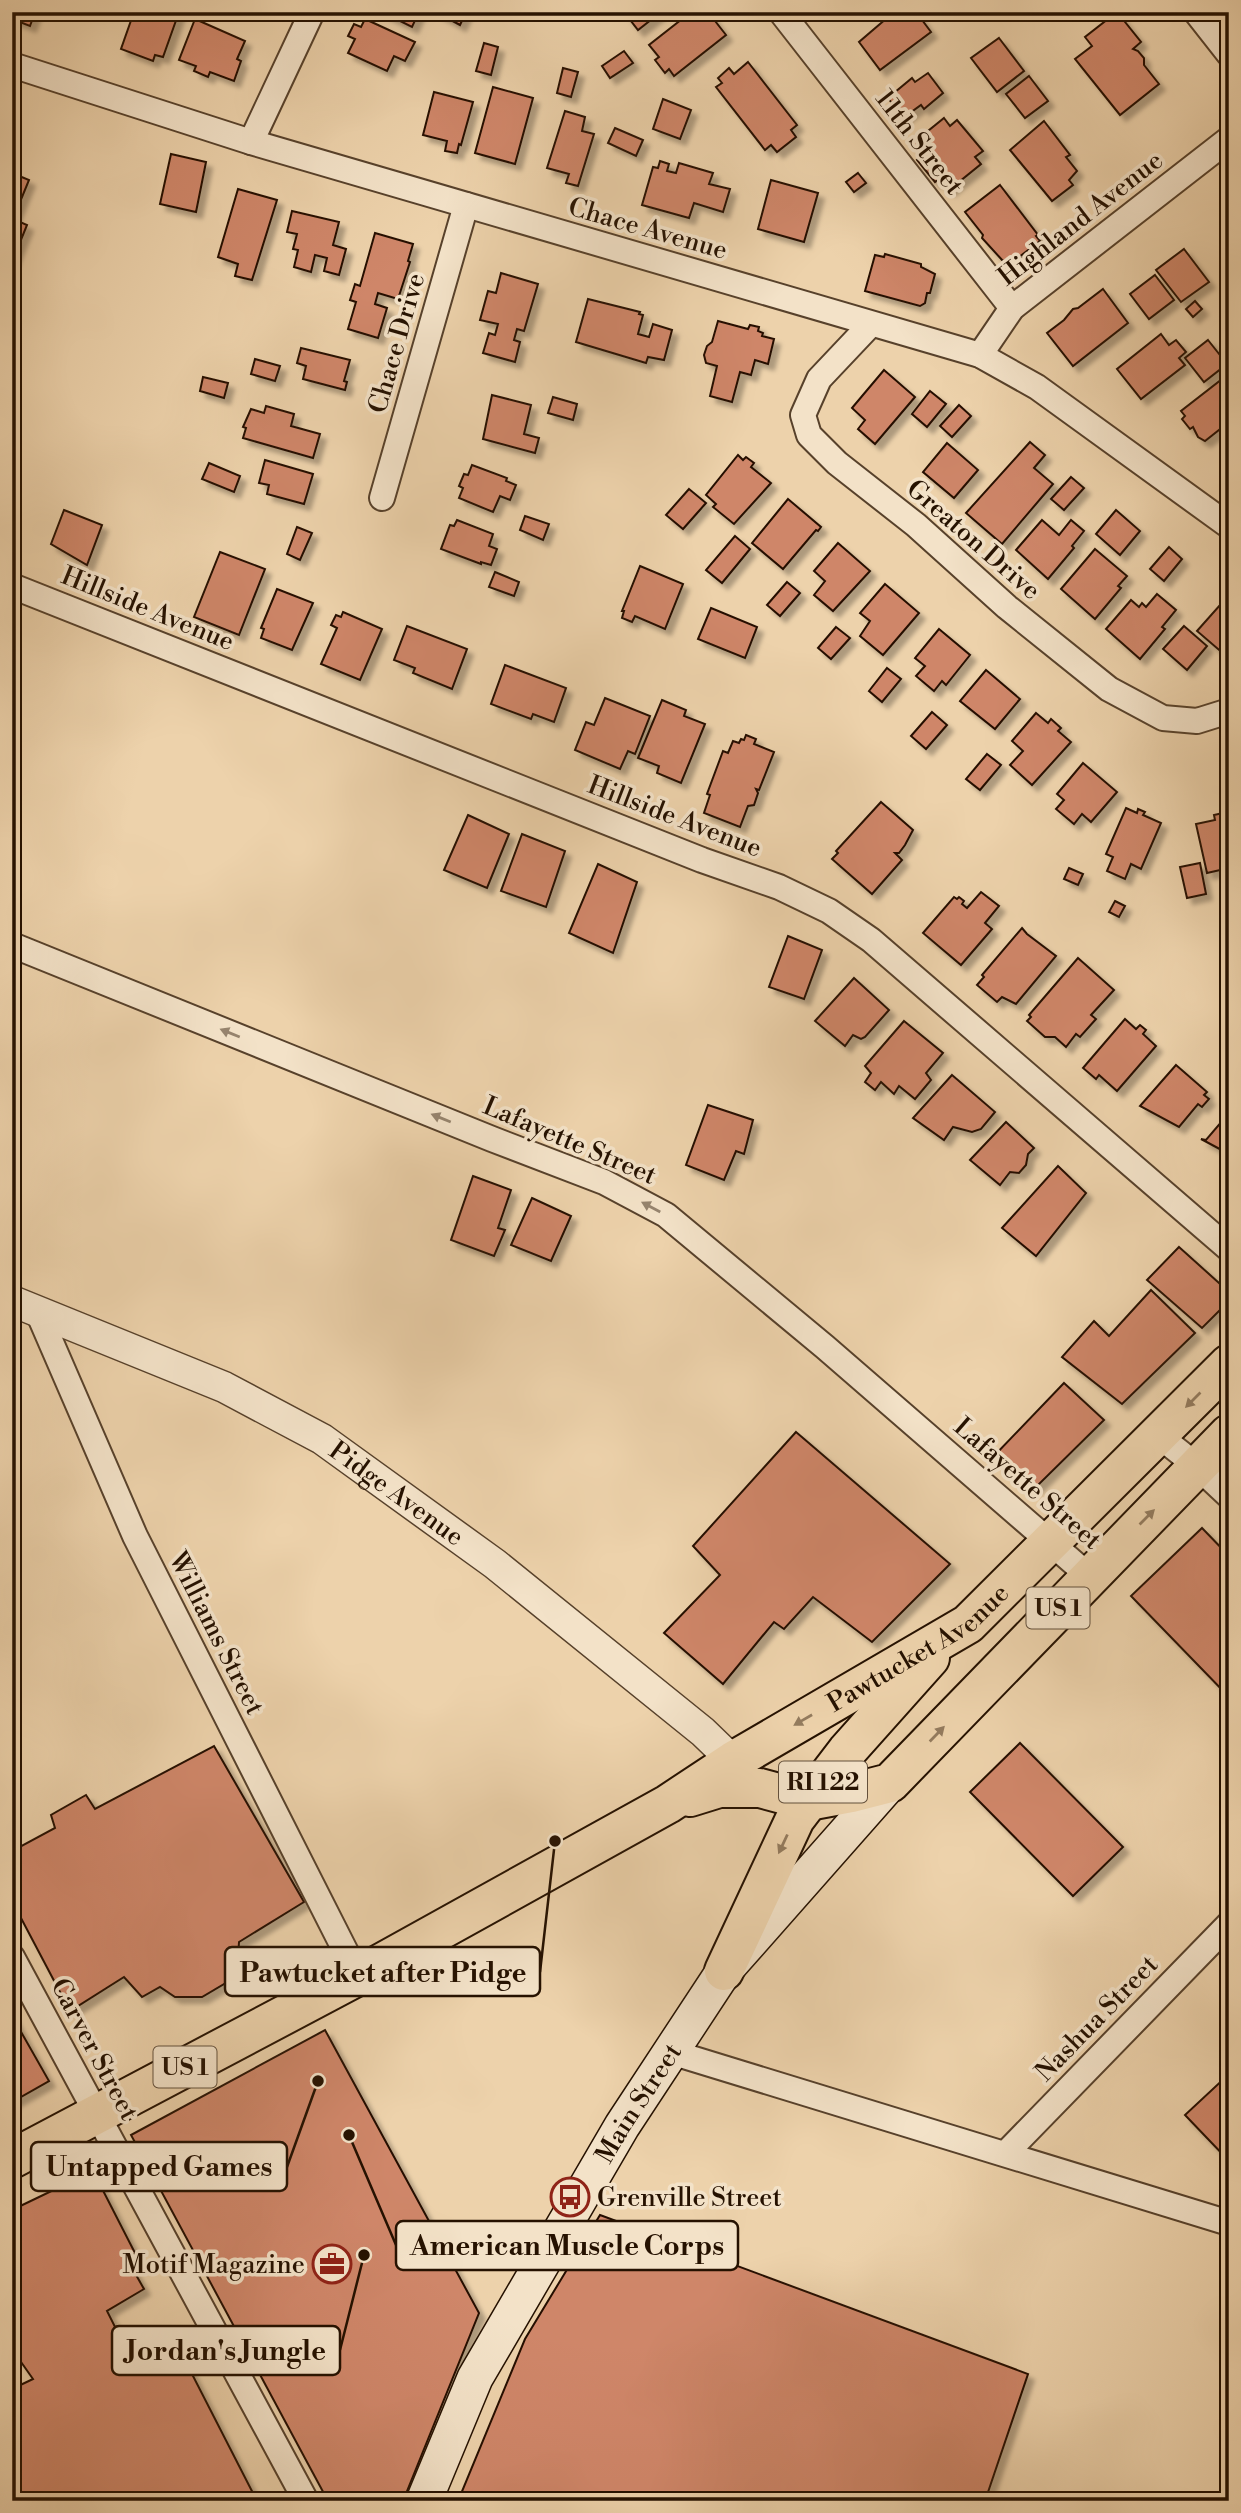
<svg xmlns="http://www.w3.org/2000/svg" width="1241" height="2513" viewBox="0 0 1241 2513" font-family="'Libre Bodoni',serif">
	<style>
		.building { fill: #cf8669; stroke: #251100; stroke-width: 2; filter: url(#shadow) }
		.lines { fill: none; stroke-linecap: round; stroke-linejoin: round }
		.minor-casing { stroke: #57412b; stroke-width: 28 }
		.tertiary-casing { stroke: #57412b; stroke-width: 33 }
		.secondary-casing { stroke: #251100; stroke-width: 38 }
		.primary-casing { stroke: #251100; stroke-width: 42 }
		.minor { stroke: #f3e2c8; stroke-width: 24 }
		.tertiary { stroke: #f3e2c8; stroke-width: 30 }
		.secondary { stroke: #f3e2c8; stroke-width: 35 }
		.primary { stroke: #edd2ab; stroke-width: 38 }
		.oneway { fill: #96846e }
		.oneway2 { fill: #937b5e }
		.labels { text-anchor: middle; stroke-width: 7; stroke-linejoin: round; paint-order: stroke }
		.shield { fill: #f3e2c8; stroke: #63503c; stroke-width: 2 }
		.shield-label { font-size: 24px; font-weight: bold; fill: #251100 }
		.street-label { font-size: 26px; fill: #251100; stroke: #f3e2c8 }
		.poi-label { font-size: 26px; fill: #251100; stroke: #f3e2c8; text-anchor: start }
		.leader { fill: none; stroke: #251100; stroke-width: 2.5 }
		.callout-dot { fill: #251100; stroke: #f3e2c8; stroke-width: 2.5 }
		.callout { fill: #f3e2c8; stroke: #251100; stroke-width: 2.5 }
		.callout-label { font-size: 28px; text-anchor: middle; font-weight: bold; fill: #251100 }
	</style>
	<defs>
		<filter id="shadow"><feDropShadow dx="6" dy="6" stdDeviation="2" flood-color="#0004"/></filter>
	</defs>
	<rect width="100%" height="100%" fill="#edd2ab"/>
	<filter id="stains"><feTurbulence type="fractalNoise" baseFrequency=".00286" numOctaves="4"/><feColorMatrix values="0 0 0 0 .2 0 0 0 0 .09 0 0 0 0 .02 0 0 0 .5 -.17"/></filter>
	<radialGradient id="worn" r=".72"><stop offset=".6" stop-color="#630" stop-opacity="0"/><stop offset="1" stop-color="#630" stop-opacity=".3"/></radialGradient>
	<!-- building -->
	<g class="building">
		<path d="M12,12H35L30,26L12,19Z"/>
		<path d="M134,12H179L163,57L155,55L153,61L121,49Z"/>
		<path d="M382,12H419L412,27Z"/>
		<path d="M436,12H466L460,25Z"/>
		<path d="M624,12H661L638,30Z"/>
		<path d="M691,12H708L726,35L674,76L669,69L665,73L655,60L659,57L649,45Z"/>
		<path d="M894,12H916L931,32L880,70L859,42Z"/>
		<path d="M1117,12L1141,42L1133,49L1138,51L1144,58V65L1159,84L1120,115L1075,59L1092,46L1085,37Z"/>
		<path d="M195,19L245,41L237,59L241,61L234,81L210,72L208,77L194,71L196,66L179,60Z"/>
		<path d="M365,19L415,42L405,61L394,56L387,71L348,53L355,39L348,36L354,24L361,27Z"/>
		<path d="M999,38L1024,71L997,92L971,58Z"/>
		<path d="M484,43L498,47L491,75L476,71Z"/>
		<path d="M624,51L633,63L610,78L602,66Z"/>
		<path d="M748,62L797,125L791,130L796,137L777,152L771,145L765,150L716,87L722,83L718,78L729,68L734,74Z"/>
		<path d="M563,68L578,72L571,97L557,93Z"/>
		<path d="M928,73L943,93L924,109L921,105L903,118L888,98L912,78L915,82Z"/>
		<path d="M1029,76L1048,101L1025,118L1006,94Z"/>
		<path d="M493,87L533,98L515,164L475,153Z"/>
		<path d="M434,92L473,102L461,145L459,144L457,153L445,151L447,141L423,135Z"/>
		<path d="M663,99L691,110L680,139L653,129Z"/>
		<path d="M565,111L585,117L582,131L594,134L578,186L566,183L569,174L547,168Z"/>
		<path d="M944,118L950,126L957,120L983,151L975,157L981,164L949,190L940,178L935,182L917,160L922,156L912,144Z"/>
		<path d="M1044,121L1070,155L1066,157L1077,171L1069,180L1073,185L1052,201L1010,150Z"/>
		<path d="M615,128L643,140L636,156L608,143Z"/>
		<path d="M171,154L206,162L196,212L160,204Z"/>
		<path d="M660,161L669,164L667,171L676,173L679,163L713,173L709,184L730,189L723,212L694,203L689,218L642,205L653,167L658,168Z"/>
		<path d="M12,173L29,180L13,219L27,225L12,262Z"/>
		<path d="M858,173L866,183L854,192L846,182Z"/>
		<path d="M771,180L818,193L804,242L758,229Z"/>
		<path d="M1000,185L1038,235L1036,236L1040,241L1019,257L1017,255L1003,261L982,238L983,235L965,212Z"/>
		<path d="M238,189L277,200L252,280L235,276L238,264L218,257Z"/>
		<path d="M292,211L339,222L333,245L346,249L339,275L324,271L327,258L315,255L311,272L294,267L298,250L293,249L297,234L287,232Z"/>
		<path d="M375,233L413,244L408,261L410,262L398,299L378,293L375,304L387,308L378,338L348,329L356,302L350,300L355,284L360,286Z"/>
		<path d="M1184,249L1209,282L1181,302L1156,270Z"/>
		<path d="M885,254L921,264V267L935,274L930,293H927L925,303L920,306L865,291L875,255L884,257Z"/>
		<path d="M501,273L538,284L524,331L517,329L514,340L520,342L515,362L483,353L489,333L495,335L498,324L480,320L488,291L496,293Z"/>
		<path d="M1155,275L1174,300L1149,319L1130,294Z"/>
		<path d="M1103,289L1128,323L1073,366L1047,333L1064,320L1073,309L1078,308Z"/>
		<path d="M588,299L640,312L639,314L643,315L638,334L649,337L653,324L672,330L664,360L648,357L646,363L576,342Z"/>
		<path d="M1195,301L1202,309L1193,317L1186,309Z"/>
		<path d="M718,321L748,329L750,325L759,327L758,331L763,333L762,336L774,339L768,364L755,360L751,375L740,372L732,402L710,396L717,366L706,363L704,355L707,346L712,342Z"/>
		<path d="M1161,334L1169,345L1176,340L1186,352L1179,358L1185,365L1141,399L1117,369Z"/>
		<path d="M1208,340L1227,364L1204,382L1185,358Z"/>
		<path d="M301,348L350,360L344,381L347,382L345,390L303,379L306,366L297,363Z"/>
		<path d="M255,359L280,366L275,381L251,374Z"/>
		<path d="M884,370L915,397L875,444L858,429L865,420L852,408Z"/>
		<path d="M1226,376L1229,380V422L1205,441L1198,437L1193,427L1190,429L1182,419L1185,416L1181,411Z"/>
		<path d="M203,377L228,383L224,398L200,391Z"/>
		<path d="M930,391L946,404L927,427L912,414Z"/>
		<path d="M492,395L531,405L524,434L539,438L535,453L483,439Z"/>
		<path d="M553,397L577,404L573,420L548,413Z"/>
		<path d="M959,405L971,416L952,437L940,426Z"/>
		<path d="M266,406L294,414L291,426L320,434L313,458L243,438L246,428L243,427L251,409L264,413Z"/>
		<path d="M1030,442L1045,455L1034,468L1053,484L1002,544L966,513Z"/>
		<path d="M947,443L978,470L954,498L923,472Z"/>
		<path d="M738,455L743,460L746,457L754,463L751,467L771,483L734,524L713,507L716,504L706,495Z"/>
		<path d="M265,460L313,474L304,504L267,494L269,485L259,483Z"/>
		<path d="M209,463L240,476L234,492L202,479Z"/>
		<path d="M472,465L507,478L506,481L516,485L510,500L500,496L493,512L459,498L463,488L459,486L464,474L468,475Z"/>
		<path d="M1071,477L1084,488L1064,510L1051,499Z"/>
		<path d="M689,489L706,503L683,529L666,515Z"/>
		<path d="M788,499L821,527L818,531L816,530L783,569L752,543Z"/>
		<path d="M64,510L102,525L87,565L51,544Z"/>
		<path d="M1116,510L1140,531L1120,555L1096,534Z"/>
		<path d="M525,516L549,524L543,540L520,530Z"/>
		<path d="M457,520L493,534L489,546L497,549L491,565L481,562V564L441,549L450,525L454,526Z"/>
		<path d="M1042,520L1059,535L1071,520L1084,531L1072,546L1074,548L1048,579L1016,550Z"/>
		<path d="M297,527L312,533L300,560L287,554Z"/>
		<path d="M735,536L750,549L722,583L706,570Z"/>
		<path d="M838,543L870,571L833,611L814,595L825,581L814,571Z"/>
		<path d="M1169,547L1182,559L1164,581L1150,569Z"/>
		<path d="M1095,549L1127,576L1118,586L1121,588L1095,619L1061,589Z"/>
		<path d="M220,552L265,569L239,635L194,617Z"/>
		<path d="M640,566L683,584L665,629L635,616L632,622L622,618L624,611H622Z"/>
		<path d="M495,572L519,582L514,596L489,587Z"/>
		<path d="M787,582L800,593L780,616L767,605Z"/>
		<path d="M885,584L919,613L883,655L860,636L870,621L860,613Z"/>
		<path d="M277,589L313,603L292,650L261,638L264,629L261,628Z"/>
		<path d="M1157,594L1176,610L1162,627L1165,629L1140,659L1106,629L1131,600L1139,607L1142,603L1146,607Z"/>
		<path d="M1228,596L1229,651L1225,655L1197,631Z"/>
		<path d="M711,608L757,627L745,658L698,639Z"/>
		<path d="M343,612L382,629L360,680L321,664L337,628L331,625L336,615L341,617Z"/>
		<path d="M407,626L467,649L452,689L413,673L415,668L394,660Z"/>
		<path d="M1184,626L1207,646L1187,670L1163,649Z"/>
		<path d="M836,627L850,638L831,659L818,648Z"/>
		<path d="M939,629L970,655L946,685L942,681L934,691L916,676L925,666L915,658Z"/>
		<path d="M505,665L566,688L554,722L533,714L531,719L491,704Z"/>
		<path d="M887,668L901,679L882,702L869,691Z"/>
		<path d="M986,670L1020,699L995,729L960,701Z"/>
		<path d="M605,698L650,716L635,754L628,751L620,769L575,750L586,722L594,725Z"/>
		<path d="M662,700L686,710L684,716L705,724L681,783L657,773L659,766L638,758Z"/>
		<path d="M932,712L947,725L926,749L911,736Z"/>
		<path d="M1036,713L1048,723L1051,719L1061,728L1058,731L1071,742L1032,785L1010,765L1023,751L1012,741Z"/>
		<path d="M746,735L756,739L754,744L774,752L759,790L756,789L758,793L754,805L748,806L740,827L704,813L710,795L707,794L723,751L728,753L733,741L739,743L741,739L744,740Z"/>
		<path d="M987,754L1001,765L980,790L966,779Z"/>
		<path d="M1083,763L1117,792L1091,822L1082,814L1074,824L1056,809L1064,800L1057,794Z"/>
		<path d="M881,802L913,830L905,845L899,853H895L902,860L872,894L832,859L838,853L836,851Z"/>
		<path d="M1126,808L1137,813L1138,809L1145,812L1143,815L1161,823L1141,869L1131,864L1125,879L1107,871L1113,857L1106,854Z"/>
		<path d="M1223,813L1224,817L1229,816V868L1207,873L1196,824L1215,820L1214,815Z"/>
		<path d="M468,815L509,834L487,888L444,870Z"/>
		<path d="M522,834L565,851L546,907L501,891Z"/>
		<path d="M1200,863L1206,894L1187,898L1180,867Z"/>
		<path d="M598,864L637,882L613,953L569,933Z"/>
		<path d="M1069,868L1083,874L1078,885L1064,879Z"/>
		<path d="M981,892L999,906L985,923L992,929L961,965L923,933L954,897L957,899L959,897L964,901L962,904L967,908Z"/>
		<path d="M1115,901L1125,906L1119,917L1109,912Z"/>
		<path d="M1022,928L1027,934L1056,956L1016,1004L1002,997L997,1002L977,985L984,977L982,975Z"/>
		<path d="M788,936L822,950L804,999L769,987Z"/>
		<path d="M1078,958L1114,990L1091,1015L1096,1019L1080,1037L1076,1034L1066,1047L1055,1037H1045L1027,1021L1031,1017L1029,1015Z"/>
		<path d="M854,978L889,1010L865,1037L861,1039L853,1035L845,1046L815,1021Z"/>
		<path d="M1125,1019L1136,1029L1140,1025L1146,1030L1143,1034L1156,1046L1117,1091L1099,1075L1096,1079L1083,1068Z"/>
		<path d="M904,1021L943,1053L926,1073L931,1080L915,1099L899,1086L894,1094L881,1082L875,1090L865,1082L871,1073L865,1066Z"/>
		<path d="M1176,1065L1207,1092L1204,1095L1209,1099L1202,1107L1198,1104L1179,1127L1140,1106Z"/>
		<path d="M952,1075L995,1112L981,1129L972,1132L953,1127L944,1140L913,1118Z"/>
		<path d="M708,1105L753,1120L744,1154L736,1151L724,1180L686,1165Z"/>
		<path d="M1229,1113V1154L1201,1139L1206,1140Z"/>
		<path d="M1006,1122L1034,1148L1028,1154L1026,1165L1019,1173L1010,1172L1000,1185L970,1160Z"/>
		<path d="M1058,1166L1086,1193L1036,1256L1002,1228Z"/>
		<path d="M473,1176L511,1190L498,1228L505,1230L494,1256L451,1240Z"/>
		<path d="M532,1198L571,1216L551,1261L511,1245Z"/>
		<path d="M1179,1247L1229,1292V1301L1202,1328L1147,1280Z"/>
		<path d="M1151,1290L1195,1333L1122,1404L1062,1357L1094,1321L1109,1336Z"/>
		<path d="M1064,1383L1104,1420L1033,1490L993,1457Z"/>
		<path d="M796,1432L950,1564L872,1642L813,1597L784,1629L774,1622L723,1684L664,1633L720,1575L693,1546Z"/>
		<path d="M1202,1528L1229,1556V1697L1131,1596Z"/>
		<path d="M1020,1743L1123,1847L1073,1896L970,1792Z"/>
		<path d="M214,1746L304,1902L239,1942L238,1959L229,1981L202,1997H175L160,1987L142,1997L124,1977L70,2011L12,1901V1851L55,1828L51,1815L86,1795L95,1809Z"/>
		<path d="M12,2016L49,2081L12,2102Z"/>
		<path d="M325,2030L479,2313L403,2501H328L131,2135Z"/>
		<path d="M1229,2074V2161L1185,2115Z"/>
		<path d="M93,2171L135,2253L127,2259L144,2289L107,2311L127,2351L170,2331L257,2501H12V2389L33,2379L14,2352L12,2353V2210Z"/>
		<path d="M600,2215L1028,2374L985,2501H458L525,2339Z"/>
	</g>
	<g class="lines">
		<defs>
			<g id="minor">
				<path d="M781,12L1012,308"/>
				<path d="M1196,12L1229,54"/>
				<path d="M12,65L251,142L980,355L1037,387L1229,526"/>
				<path d="M251,142L312,12"/>
				<path d="M871,324L819,379L803,415L809,435L837,463L916,525L1007,607L1109,689L1163,718L1197,721L1229,711"/>
				<path d="M980,355L1012,308L1229,139"/>
				<path d="M382,498L466,205"/>
				<path d="M12,586L702,860L779,887L829,911L871,940L1229,1249"/>
				<path d="M12,945L492,1139L604,1182L666,1215L825,1347L1089,1576"/>
				<path d="M37,1310L135,1536L358,1976"/>
				<path d="M1158,1435L1197,1466L1229,1496"/>
				<path d="M12,1957L306,2501"/>
				<path d="M671,2052L1229,2223"/>
				<path d="M1006,2153L1229,1924"/>
			</g>
			<g id="tertiary">
				<path id="s1" d="M12,1301L224,1387L322,1439L495,1564L703,1732L733,1761"/>
			</g>
			<g id="secondary">
				<path id="s2" d="M424,2501L475,2378L622,2126L724,1971L890,1783"/>
			</g>
			<g id="primary">
				<path d="M690,1797L719,1788H760L808,1801L851,1793L890,1783L1229,1434"/>
				<path d="M724,1971L795,1819L847,1751L930,1658"/>
				<path id="s3" d="M12,2159L358,1976L668,1804L733,1761L968,1624L1229,1364"/>
			</g>
		</defs>
		<!-- minor casing -->
		<use href="#minor" class="minor-casing"/>
		<!-- tertiary casing -->
		<use href="#tertiary" class="tertiary-casing"/>
		<!-- secondary casing -->
		<use href="#secondary" class="secondary-casing"/>
		<!-- primary casing -->
		<use href="#primary" class="primary-casing"/>
		<!-- minor -->
		<use href="#minor" class="minor"/>
		<!-- tertiary -->
		<use href="#tertiary" class="tertiary"/>
		<!-- secondary -->
		<use href="#secondary" class="secondary"/>
		<!-- primary -->
		<use href="#primary" class="primary"/>
	</g>
	<!-- one-way arrows -->
	<defs><path id="oneway-solid" d="M-6-.8H1V-3.2L6.5 0L1 3.2V.8H-6Z" transform="scale(1.75)"/></defs>
	<g class="oneway">
		<use href="#oneway-solid" transform="translate(230 1033) rotate(-158)"/>
		<use href="#oneway-solid" transform="translate(441 1118) rotate(-158)"/>
		<use href="#oneway-solid" transform="translate(651 1207) rotate(-152)"/>
	</g>
	<g class="oneway2">
		<use href="#oneway-solid" transform="translate(1193 1400) rotate(135)"/>
		<use href="#oneway-solid" transform="translate(1147 1517) rotate(-45)"/>
		<use href="#oneway-solid" transform="translate(803 1720) rotate(150)"/>
		<use href="#oneway-solid" transform="translate(937 1734) rotate(-46)"/>
		<use href="#oneway-solid" transform="translate(783 1844) rotate(115)"/>
	</g>
	<!-- icons -->
	<defs>
		<symbol id="bus-ring" viewBox="-11 -11 22 22"><circle r="9.5" fill="#f3e2c8" stroke="#8f2418" stroke-width="1.5"/><path d="M-5-6H5V4H4V6H2V4H-2V6H-4V4H-5ZM-3.5-4V0h7V-4ZM-3.5 1.2v1.5H-2V1.2ZM2 1.2v1.5H3.5V1.2Z" fill="#8f2418"/></symbol>
		<symbol id="office-ring" viewBox="-11 -11 22 22"><circle r="9.5" fill="#f3e2c8" stroke="#8f2418" stroke-width="1.5"/><path d="M-6-3h4V-5.5h4V-3h4V5H-6ZM-1-4.5V-3h2v-1.5ZM-6 0V1H6V0Z" fill="#8f2418"/></symbol>
	</defs>
	<g fill-rule="evenodd">
		<use href="#bus-ring" x="548" y="2175" width="44" height="44"/>
		<use href="#office-ring" x="310" y="2242" width="44" height="44"/>
	</g>
	<g class="labels">
		<!-- shield labels -->
		<g class="shield">
			<rect x="1026.5" y="1587.5" width="63" height="41" rx="5"/>
			<rect x="779" y="1761.5" width="88" height="41" rx="5"/>
			<rect x="153.5" y="2046.5" width="63" height="41" rx="5"/>
		</g>
		<g class="shield-label">
			<text x="1058" y="1616">US 1</text>
			<text x="823" y="1790">RI 122</text>
			<text x="185" y="2075">US 1</text>
		</g>
		<!-- street labels -->
		<g class="street-label">
			<text transform="translate(920 142) rotate(52)" y="9">11th Street</text>
			<text transform="translate(1080 218) rotate(-38)" y="9">Highland Avenue</text>
			<text transform="translate(648 228) rotate(16)" y="9">Chace Avenue</text>
			<text transform="translate(396 343) rotate(-74)" y="9">Chace Drive</text>
			<text transform="translate(974 539) rotate(41)" y="9">Greaton Drive</text>
			<text transform="translate(148 608) rotate(22)" y="9">Hillside Avenue</text>
			<text transform="translate(675 816) rotate(21)" y="9">Hillside Avenue</text>
			<text transform="translate(570 1140) rotate(23)" y="9">Lafayette Street</text>
			<text transform="translate(1028 1483) rotate(41)" y="9">Lafayette Street</text>
			<text dy="9" stroke="none"><textPath href="#s1" startOffset="432">Pidge Avenue</textPath></text>
			<text transform="translate(217 1633) rotate(63)" y="9">Williams Street</text>
			<text dy="9" stroke="none"><textPath href="#s3" startOffset="1041">Pawtucket Avenue</textPath></text>
			<text transform="translate(1096 2018) rotate(-46)" y="9">Nashua Street</text>
			<text transform="translate(95 2049) rotate(62)" y="9">Carver Street</text>
			<text dy="9" stroke="none"><textPath href="#s2" startOffset="453">Main Street</textPath></text>
		</g>
		<!-- poi labels -->
		<g class="poi-label">
			<text x="597" y="2206">Grenville Street</text>
			<text x="305" y="2273" text-anchor="end">Motif Magazine</text>
		</g>
	</g>
	<!-- callouts -->
	<path class="leader" d="M555 1841L540 1972M318 2081L287 2167M349 2135L396 2245M364 2255L340 2350"/>
	<g class="callout-dot">
		<circle cx="555" cy="1841" r="7"/>
		<circle cx="318" cy="2081" r="7"/>
		<circle cx="349" cy="2135" r="7"/>
		<circle cx="364" cy="2255" r="7"/>
	</g>
	<g class="callout">
		<rect x="225" y="1947" width="315" height="49" rx="7"/>
		<rect x="31" y="2142" width="256" height="49" rx="7"/>
		<rect x="396" y="2221" width="342" height="49" rx="7"/>
		<rect x="112" y="2326" width="228" height="49" rx="7"/>
	</g>
	<g class="callout-label">
		<text x="383" y="1982">Pawtucket after Pidge</text>
		<text x="159" y="2176">Untapped Games</text>
		<text x="567" y="2255">American Muscle Corps</text>
		<text x="226" y="2360">Jordan's Jungle</text>
	</g>
	<!-- margin -->
	<rect width="1241" height="2513" fill="none" stroke="#edd2ab" stroke-width="42"/>
	<rect x="14" y="14" width="1213" height="2485" fill="none" stroke="#251100" stroke-width="3.5"/>
	<rect x="21" y="21" width="1199" height="2471" fill="none" stroke="#251100" stroke-width="2"/>
	<rect width="100%" height="100%" filter="url(#stains)"/>
	<rect width="100%" height="100%" fill="url(#worn)"/>
</svg>
